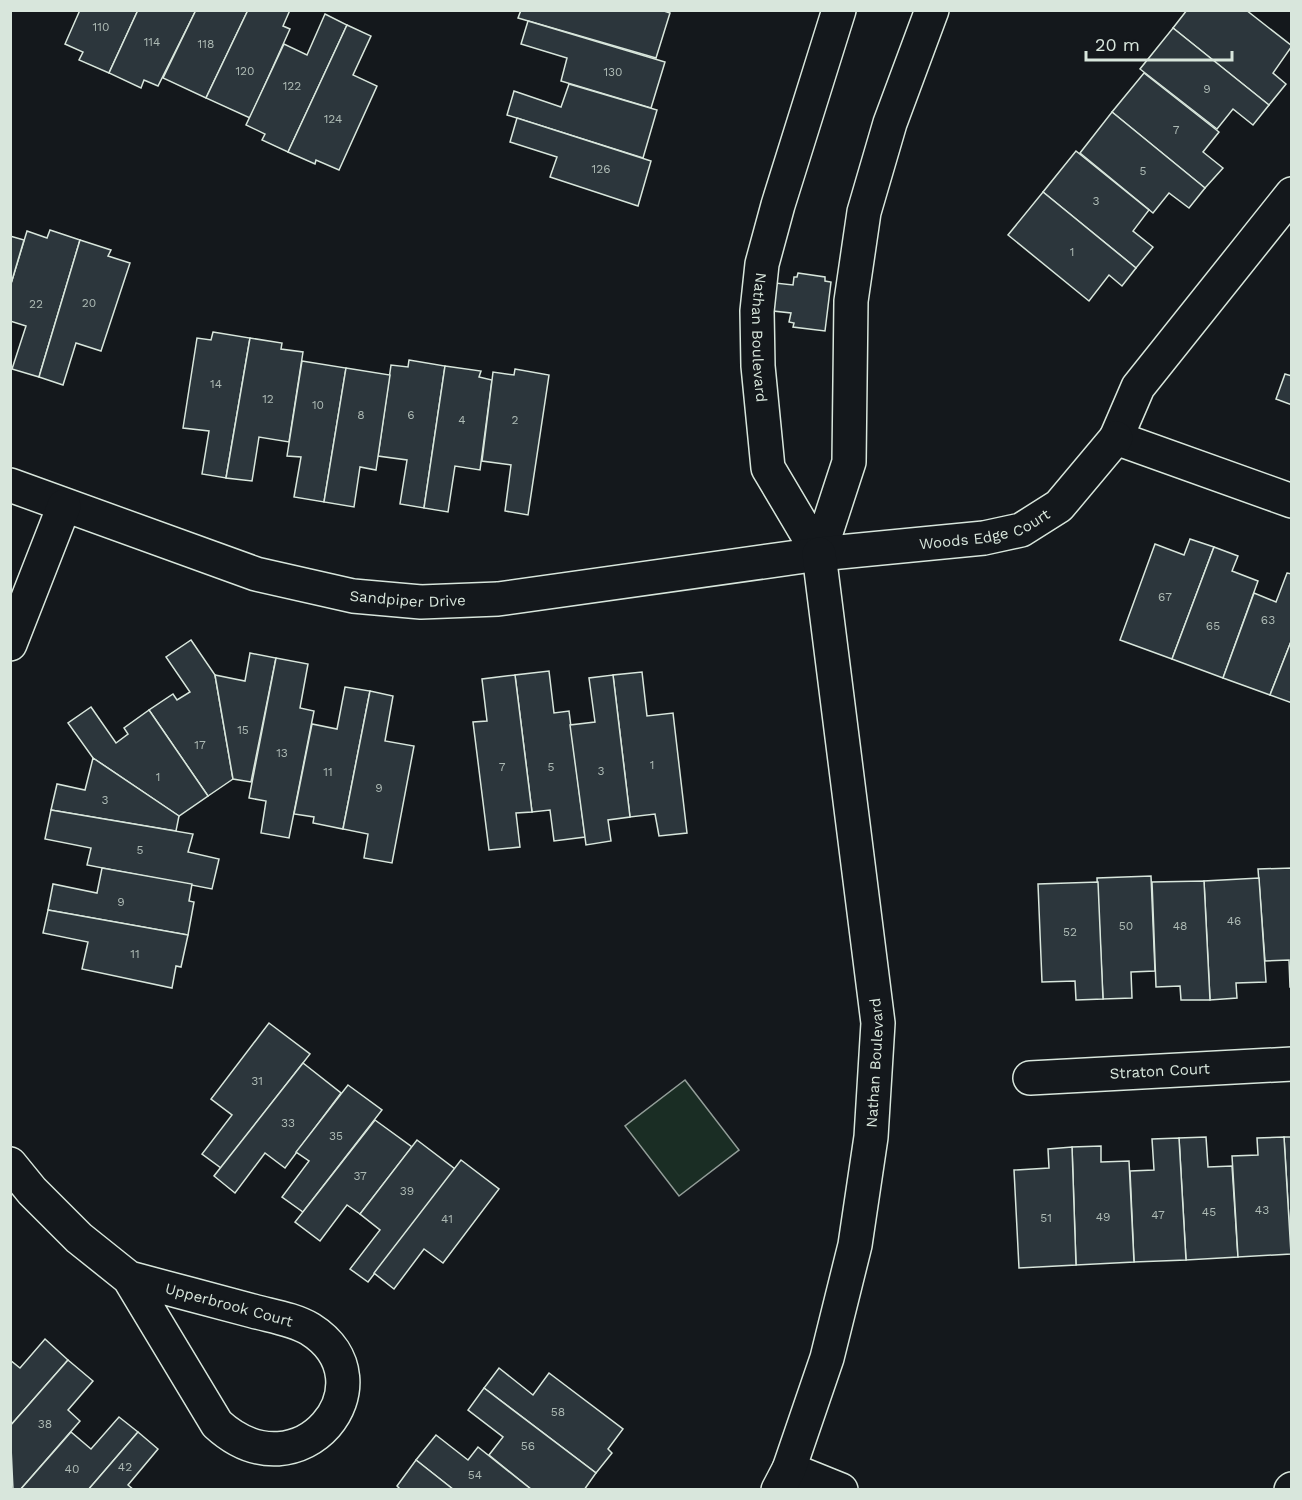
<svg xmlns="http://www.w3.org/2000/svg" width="1302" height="1500" viewBox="0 0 1302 1500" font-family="'Work Sans',sans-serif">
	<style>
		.green { fill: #1a2d24; stroke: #939e99; stroke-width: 1.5 }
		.building { fill: #2c363c; stroke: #d8e6dc; stroke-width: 1.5 }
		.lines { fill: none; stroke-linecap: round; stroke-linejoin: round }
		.street-casing { stroke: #d8e6dc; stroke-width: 36 }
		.street { stroke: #14181c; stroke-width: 33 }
		.labels { text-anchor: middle; stroke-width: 4.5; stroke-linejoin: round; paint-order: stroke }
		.number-label { font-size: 12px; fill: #adbab4 }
		.street-label { font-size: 15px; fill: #d8e6dc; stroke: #14181c }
	</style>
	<rect width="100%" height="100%" fill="#14181c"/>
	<!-- green -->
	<path class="green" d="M685,1080L739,1150L679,1196L625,1126Z"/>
	<!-- building -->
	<g class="building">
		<path d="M80,10H138L109,73L79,60L83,52L65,44Z"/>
		<path d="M138,10H196L158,86L144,80L141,88L109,73Z"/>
		<path d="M196,10H248L206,98L163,78Z"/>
		<path d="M248,10H290L283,26L290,29L250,118L206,98Z"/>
		<path d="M521,10H661L670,13L656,58L518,18Z"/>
		<path d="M1187,10H1246L1292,46L1273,73L1286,84L1269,105L1173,28Z"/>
		<path d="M325,14L347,25L288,152L262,140L265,134L246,125L284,44L307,55Z"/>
		<path d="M528,21L665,62L651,108L561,81L567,58L521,44Z"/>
		<path d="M347,25L371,36L353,75L377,86L339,170L316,160L315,164L288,152Z"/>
		<path d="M1173,28L1269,105L1253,125L1233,109L1217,129L1140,69Z"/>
		<path d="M1144,73L1219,132L1203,152L1223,168L1205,188L1112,112Z"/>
		<path d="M569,84L657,110L643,158L507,115L514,91L561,107Z"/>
		<path d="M1112,112L1205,188L1189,208L1169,193L1153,213L1080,153Z"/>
		<path d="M517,118L651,161L638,206L550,177L557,157L510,142Z"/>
		<path d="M1076,151L1149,210L1133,231L1153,247L1136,268L1043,192Z"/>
		<path d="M1043,192L1136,268L1122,286L1109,275L1089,301L1008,235Z"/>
		<path d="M50,230L80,240L39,377L12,369L26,326L10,321V287L27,231L47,238Z"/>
		<path d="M10,236L24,240L10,287Z"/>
		<path d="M80,240L111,250L108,256L130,263L101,351L76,343L63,385L39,377Z"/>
		<path d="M798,273L825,277V281L831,282L825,331L793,327L794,323L789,322L791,313L764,310L766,282L793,285L794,277H797Z"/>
		<path d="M213,332L250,338L226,478L202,474L209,431L183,428L197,338L211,340Z"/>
		<path d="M250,338L282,343L281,349L303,352L289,442L259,437L252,481L226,478Z"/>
		<path d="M409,360L445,366L424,508L400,504L407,460L378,456L391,365L408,367Z"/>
		<path d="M302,361L346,368L324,502L294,497L301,457L287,456Z"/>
		<path d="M445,366L481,371L479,377L492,380L480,470L455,466L448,512L424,508Z"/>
		<path d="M346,368L390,375L376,470L360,467L354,507L324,502Z"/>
		<path d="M515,369L549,375L528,515L505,511L511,465L482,461L493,372L514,375Z"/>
		<path d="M1285,374L1292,376V405L1276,399Z"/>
		<path d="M1190,539L1214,547L1172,659L1120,640L1155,544L1184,555Z"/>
		<path d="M1214,547L1238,556L1232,571L1258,581L1223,678L1172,659Z"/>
		<path d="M1287,573L1292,574V639L1270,695L1223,678L1254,593L1276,602Z"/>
		<path d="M1292,639V703L1270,695Z"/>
		<path d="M191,640L215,675L233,779L208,796L149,710L173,694L177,700L190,692L166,657Z"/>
		<path d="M250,653L276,658L251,782L233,779L215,675L245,681Z"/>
		<path d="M276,658L308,664L300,708L314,711L289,838L261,833L266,801L249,798Z"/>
		<path d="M549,671L554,713L569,711L585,837L554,841L550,810L532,812L515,675Z"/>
		<path d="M642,672L647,716L673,713L687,833L659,836L655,814L630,817L613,675Z"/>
		<path d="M515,675L532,812L516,813L520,847L489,850L473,722L487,721L482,679Z"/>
		<path d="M613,675L630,817L608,820L611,841L586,845L570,725L595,722L589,678Z"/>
		<path d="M345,687L370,691L343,829L313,823L314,817L294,814L312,724L337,729Z"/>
		<path d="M370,691L393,696L385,741L414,746L392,863L364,858L368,834L343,829Z"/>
		<path d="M91,707L116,743L128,734L124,728L149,710L208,796L179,816L93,758L68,723Z"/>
		<path d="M93,758L179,816L176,831L51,810L57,784L85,790Z"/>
		<path d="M51,810L193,834L188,852L219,859L212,889L87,865L91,848L45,839Z"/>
		<path d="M102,868L192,884L189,901L194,902L188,935L48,910L53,884L97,893Z"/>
		<path d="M1292,868V987H1290L1289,960L1265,961L1258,869Z"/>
		<path d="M1151,876L1155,971L1131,972L1132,998L1103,999L1097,878Z"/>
		<path d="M1259,878L1266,982L1236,983L1237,998L1210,1000L1204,881Z"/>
		<path d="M1204,881L1210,1000H1181L1180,986L1156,987L1152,882Z"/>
		<path d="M1098,882L1103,999L1076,1000L1075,981L1042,982L1038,884Z"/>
		<path d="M48,910L188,935L181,967L176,966L172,988L82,969L88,942L43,933Z"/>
		<path d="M269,1023L310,1054L221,1168L202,1154L232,1115L211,1099Z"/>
		<path d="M303,1063L341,1093L285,1168L265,1153L235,1193L214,1176Z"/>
		<path d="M348,1085L382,1110L303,1212L282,1197L309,1161L296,1152Z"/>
		<path d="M375,1120L412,1147L360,1214L347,1205L320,1241L295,1222Z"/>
		<path d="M1206,1137L1208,1167L1232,1166L1238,1257L1186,1260L1179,1138Z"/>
		<path d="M1284,1137H1292V1254H1291Z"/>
		<path d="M1284,1137L1291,1254L1238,1257L1232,1156L1258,1155L1257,1138Z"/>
		<path d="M1179,1138L1186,1260L1134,1262L1130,1171L1154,1170L1152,1139Z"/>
		<path d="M417,1140L455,1169L368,1282L350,1269L380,1230L360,1214Z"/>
		<path d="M1101,1146V1162L1129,1161L1134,1262L1076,1265L1072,1147Z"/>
		<path d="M1072,1147L1076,1265L1019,1268L1014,1170L1049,1168L1048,1149Z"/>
		<path d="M461,1160L499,1189L443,1263L424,1249L394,1289L374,1273Z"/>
		<path d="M45,1339L68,1360L10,1426V1360L20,1368Z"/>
		<path d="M68,1360L93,1381L68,1410L80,1421L20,1490H13L10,1426Z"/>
		<path d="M499,1368L533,1395L549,1373L623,1429L608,1449L612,1453L596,1473L484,1388Z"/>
		<path d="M484,1388L596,1473L584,1490H532L489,1455L503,1437L468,1410Z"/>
		<path d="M119,1417L138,1432L88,1490H20L71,1432L91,1449Z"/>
		<path d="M138,1432L158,1449L128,1485L134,1490H88Z"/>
		<path d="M436,1435L468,1460L478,1447L532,1490H454L416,1460Z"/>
		<path d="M416,1460L454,1490H401L397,1486Z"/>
	</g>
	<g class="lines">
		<defs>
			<g id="street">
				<path id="s1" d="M839,10L778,205L762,264L757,311L758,366L768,468L819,554L849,462L851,301L864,212L890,123L932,10"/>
				<path d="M1292,194L1138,387L1116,438L1292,501"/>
				<path id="s2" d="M10,485L256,574L353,596L421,602L498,599L819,554L984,538L1021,530L1059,506L1116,438"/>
				<path d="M10,644L64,506"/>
				<path id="s3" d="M1030,1078L1292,1064"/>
				<path d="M10,1164L32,1191L79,1238L129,1278L217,1424C300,1500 394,1382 310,1329C293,1319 271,1316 253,1311C212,1300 170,1289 129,1278"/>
				<path d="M789,1469L841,1490"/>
				<path id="s4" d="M778,1490L789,1469L827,1358L855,1245L871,1137L878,1023L819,554"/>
				<path d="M1291,1490L1292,1489"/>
			</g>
		</defs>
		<!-- street casing -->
		<use href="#street" class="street-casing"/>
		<!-- street -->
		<use href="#street" class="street"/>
	</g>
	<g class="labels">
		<!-- number labels -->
		<g class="number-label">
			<text x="101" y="31">110</text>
			<text x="152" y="46">114</text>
			<text x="206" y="48">118</text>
			<text x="245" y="75">120</text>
			<text x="613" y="76">130</text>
			<text x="292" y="90">122</text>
			<text x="1207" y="93">9</text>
			<text x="333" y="123">124</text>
			<text x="1176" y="134">7</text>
			<text x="601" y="173">126</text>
			<text x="1143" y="175">5</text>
			<text x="1096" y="205">3</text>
			<text x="1072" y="256">1</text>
			<text x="89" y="307">20</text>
			<text x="36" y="308">22</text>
			<text x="216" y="388">14</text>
			<text x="268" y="403">12</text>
			<text x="318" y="409">10</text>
			<text x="361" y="419">8</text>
			<text x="411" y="419">6</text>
			<text x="462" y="424">4</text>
			<text x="515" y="424">2</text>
			<text x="1165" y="601">67</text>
			<text x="1268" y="624">63</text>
			<text x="1213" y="630">65</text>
			<text x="243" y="734">15</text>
			<text x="200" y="749">17</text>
			<text x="282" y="757">13</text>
			<text x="652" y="769">1</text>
			<text x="502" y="771">7</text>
			<text x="551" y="771">5</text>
			<text x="601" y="775">3</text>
			<text x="328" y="776">11</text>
			<text x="158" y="781">1</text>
			<text x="379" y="792">9</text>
			<text x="105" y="804">3</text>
			<text x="140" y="854">5</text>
			<text x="121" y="906">9</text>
			<text x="1234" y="925">46</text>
			<text x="1126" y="930">50</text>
			<text x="1180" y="930">48</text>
			<text x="1070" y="936">52</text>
			<text x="135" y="958">11</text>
			<text x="257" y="1085">31</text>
			<text x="288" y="1127">33</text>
			<text x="336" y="1140">35</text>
			<text x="360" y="1180">37</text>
			<text x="407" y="1195">39</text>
			<text x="1262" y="1214">43</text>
			<text x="1209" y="1216">45</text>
			<text x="1158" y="1219">47</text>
			<text x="1103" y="1221">49</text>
			<text x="1046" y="1222">51</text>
			<text x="447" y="1223">41</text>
			<text x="558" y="1416">58</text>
			<text x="45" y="1428">38</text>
			<text x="528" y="1450">56</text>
			<text x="125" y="1471">42</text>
			<text x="72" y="1473">40</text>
			<text x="475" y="1479">54</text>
		</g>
		<!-- street labels -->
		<g class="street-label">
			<text dy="5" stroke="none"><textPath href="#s1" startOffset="339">Nathan Boulevard</textPath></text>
			<text dy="5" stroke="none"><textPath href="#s2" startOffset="999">Woods Edge Court</textPath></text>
			<text dy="5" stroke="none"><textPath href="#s2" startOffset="416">Sandpiper Drive</textPath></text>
			<text dy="5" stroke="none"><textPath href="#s4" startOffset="441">Nathan Boulevard</textPath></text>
			<text dy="5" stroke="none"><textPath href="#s3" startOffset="130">Straton Court</textPath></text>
			<text transform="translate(229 1305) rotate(15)" y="5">Upperbrook Court</text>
		</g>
	</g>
	<!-- border -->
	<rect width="1302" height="1500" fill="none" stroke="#d8e6dc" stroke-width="24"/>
	<!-- scale -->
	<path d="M1086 51v9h146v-9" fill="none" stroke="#d8e6dc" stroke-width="3"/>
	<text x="1095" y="51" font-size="18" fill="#d8e6dc" stroke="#14181c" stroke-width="4.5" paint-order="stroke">20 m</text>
</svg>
